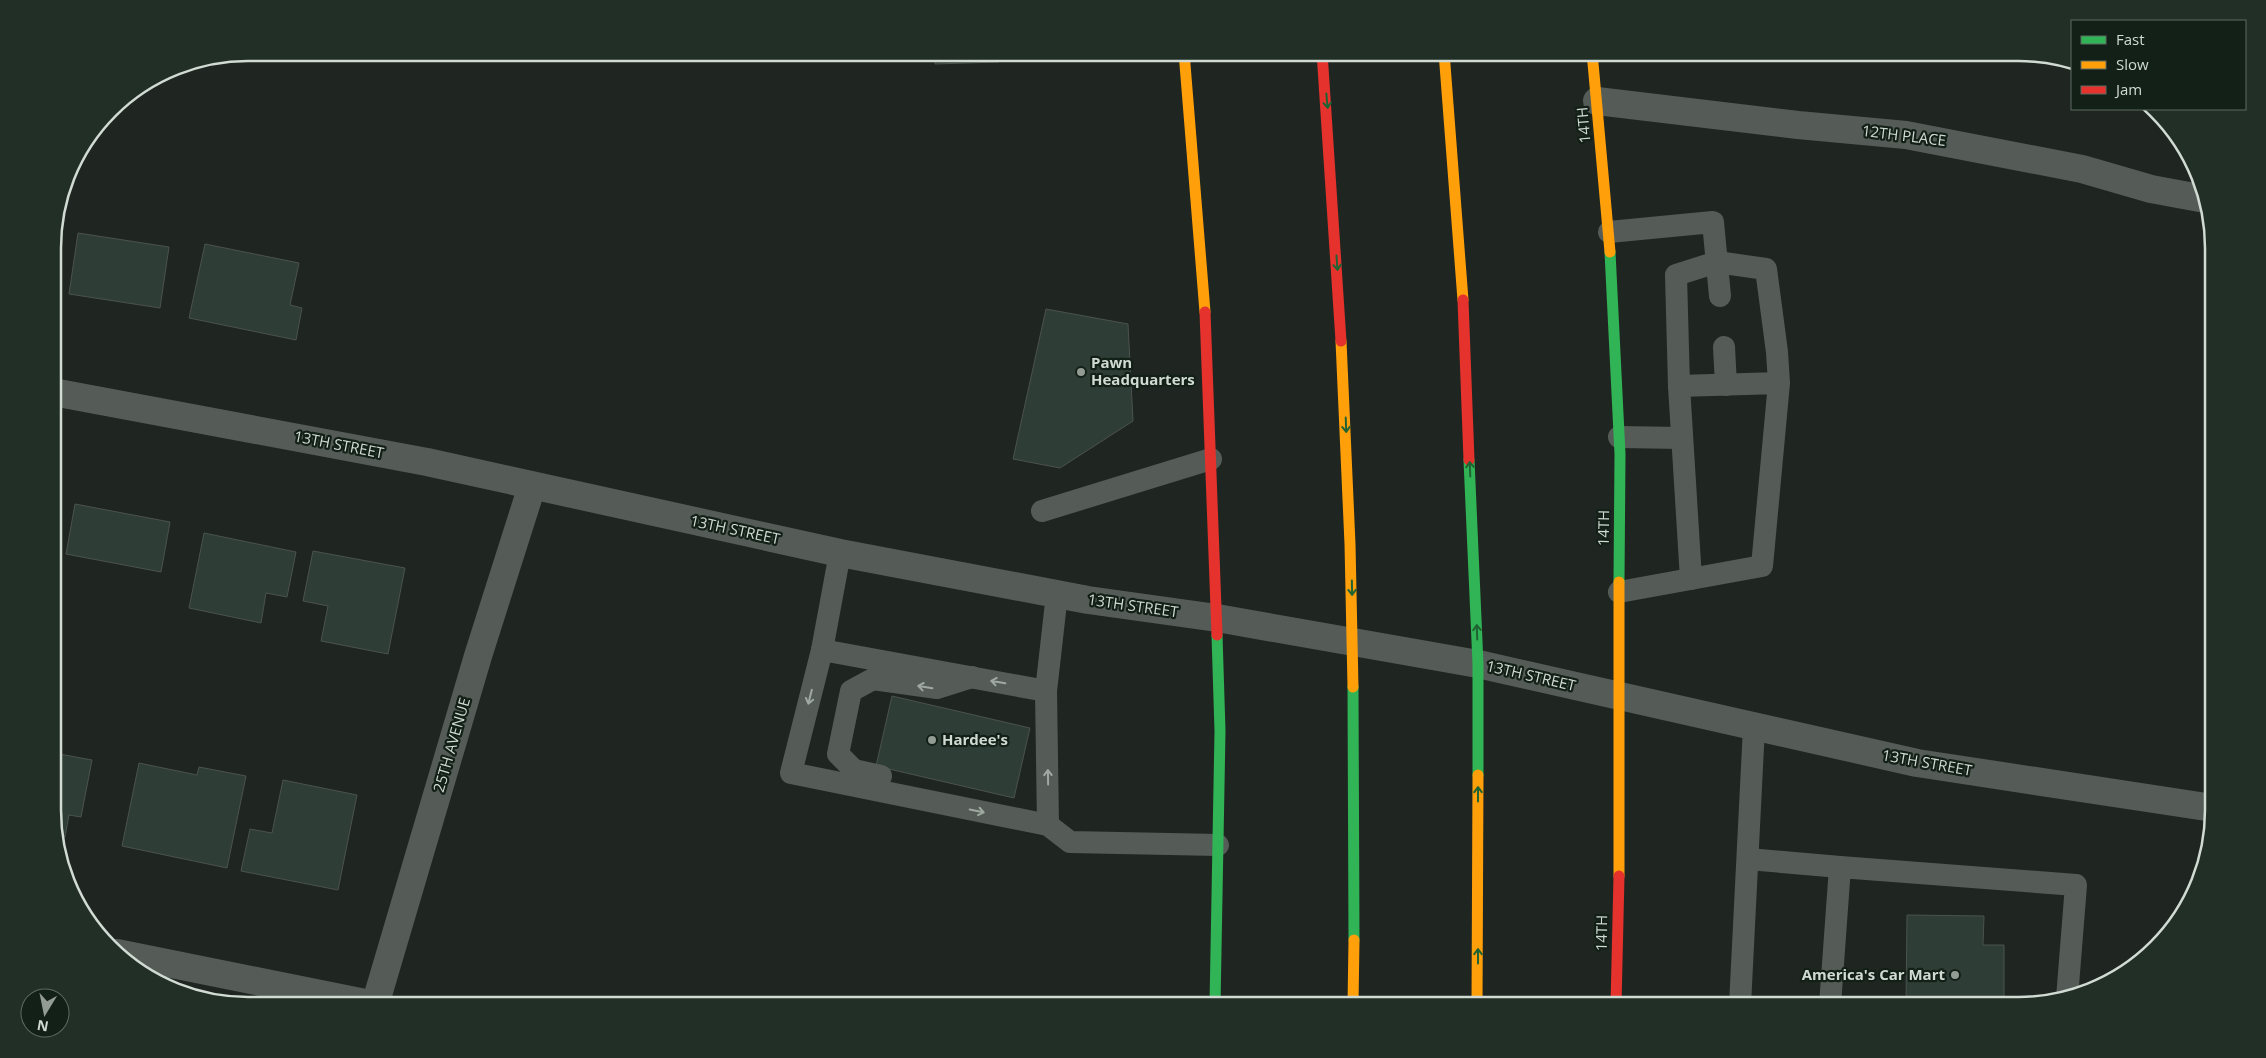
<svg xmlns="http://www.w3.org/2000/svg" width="2266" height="1058" viewBox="0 0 2266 1058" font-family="'Open Sans',sans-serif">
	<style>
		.building { fill: #2e3e36; stroke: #4c524e }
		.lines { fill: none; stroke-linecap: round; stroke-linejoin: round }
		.lane { stroke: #555c57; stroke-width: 22 }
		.street { stroke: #555c57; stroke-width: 28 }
		.fast { stroke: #30b455; stroke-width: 11 }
		.slow { stroke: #ff9f0a; stroke-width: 11 }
		.jam { stroke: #e5322d; stroke-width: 11 }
		.oneway { stroke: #206333 }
		.oneway2 { stroke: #9fa8a1 }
		.poi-dot { fill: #939b95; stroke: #122017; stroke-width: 2 }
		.labels { text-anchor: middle; stroke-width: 4.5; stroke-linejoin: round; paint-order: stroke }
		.street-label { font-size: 15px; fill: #d1dad3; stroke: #122017 }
		.poi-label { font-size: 15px; font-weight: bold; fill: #d1dad3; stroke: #122017; text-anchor: start }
		.rim { fill: none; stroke: #d1dad3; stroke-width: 2.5 }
	</style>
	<rect width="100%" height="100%" fill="#1f2621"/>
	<!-- building -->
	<g class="building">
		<path d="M935,52H998L999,62L935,64Z"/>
		<path d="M78,233L169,247L160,308L69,294Z"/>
		<path d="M205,244L299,263L290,305L302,308L296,340L189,318Z"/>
		<path d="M1046,309L1128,324L1133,421L1060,468L1013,459Z"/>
		<path d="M75,504L170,522L161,572L66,554Z"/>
		<path d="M204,533L296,552L287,597L266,593L261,623L189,608Z"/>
		<path d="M313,551L405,568L388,654L321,641L328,606L303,601Z"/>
		<path d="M892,696L1030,728L1014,798L876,766Z"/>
		<path d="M54,753L92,760L81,817L69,815L65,837L54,835Z"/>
		<path d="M139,763L197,775L199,767L246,776L227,868L122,846Z"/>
		<path d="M283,780L357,795L338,890L241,871L250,829L272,833Z"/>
		<path d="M1907,915L1984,916L1983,945H2004V1005H1906Z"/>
	</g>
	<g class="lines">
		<!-- lane -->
		<g class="lane">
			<path d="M1609,232L1713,222L1720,296"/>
			<path d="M1724,347L1726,385"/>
			<path d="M1679,386L1691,579"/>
			<path d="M1619,437L1681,438"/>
			<path d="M1042,511L1211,459"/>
			<path d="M840,553L822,650L791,773L1048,825L1070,842L1218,845"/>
			<path d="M1619,592L1762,566L1779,383L1777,352L1766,269L1717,262L1676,275L1679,386L1779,383"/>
			<path d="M822,650L1046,691"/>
			<path d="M881,776L854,770L838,754L851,691L873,679L937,688L972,677"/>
			<path d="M1048,825L1046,691L1057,594"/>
			<path d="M1748,859L1840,867"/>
			<path d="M1740,1005L1754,727"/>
			<path d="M1830,1005L1840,867L2076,885L2067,998"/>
		</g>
		<!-- street -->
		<g class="street">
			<path d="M1597,101L1798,125L1906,135L2082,169L2151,189L2205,199"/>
			<path d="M53,392L427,462L840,553L1088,600L1217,618L1478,664L1917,763L2213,808"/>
			<path d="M117,953L375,1005"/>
			<path d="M375,1005L478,656L532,486"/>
		</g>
		<!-- fast -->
		<g class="fast">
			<path d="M1610,252L1620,454L1619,582"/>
			<path d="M1469,460L1478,664V775"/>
			<path d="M1353,687L1354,940"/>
			<path d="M1215,1005L1220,731L1217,635"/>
		</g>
		<!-- slow -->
		<g class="slow">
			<path d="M1184,52L1205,312"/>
			<path d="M1444,52L1463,300"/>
			<path d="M1592,52L1610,252"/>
			<path d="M1341,341L1350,544L1353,687"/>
			<path d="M1619,876V582"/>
			<path d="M1353,1005L1354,940"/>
			<path d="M1477,1005L1478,775"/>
		</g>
		<!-- jam -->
		<g class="jam">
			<path d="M1322,52L1341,341"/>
			<path d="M1463,300L1469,460"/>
			<path d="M1205,312L1217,635"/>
			<path d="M1616,1005L1619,876"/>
		</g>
	</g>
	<!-- one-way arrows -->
	<defs><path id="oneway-shaft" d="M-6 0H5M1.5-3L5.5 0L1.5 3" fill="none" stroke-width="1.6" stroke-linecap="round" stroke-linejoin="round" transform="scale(1.25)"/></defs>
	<g class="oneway">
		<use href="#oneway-shaft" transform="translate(1327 101) rotate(85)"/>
		<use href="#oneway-shaft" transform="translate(1337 263) rotate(86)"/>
		<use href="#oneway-shaft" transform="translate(1346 425) rotate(88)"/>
		<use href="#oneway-shaft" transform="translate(1470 469) rotate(-92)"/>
		<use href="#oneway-shaft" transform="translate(1352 588) rotate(89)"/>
		<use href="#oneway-shaft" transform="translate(1477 632) rotate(-92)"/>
		<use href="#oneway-shaft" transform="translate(1478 794) rotate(-90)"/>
		<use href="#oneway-shaft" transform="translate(1478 956) rotate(-90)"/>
	</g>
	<g class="oneway2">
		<use href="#oneway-shaft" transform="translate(998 682) rotate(-170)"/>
		<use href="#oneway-shaft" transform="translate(925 687) rotate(-171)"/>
		<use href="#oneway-shaft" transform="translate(810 697) rotate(104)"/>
		<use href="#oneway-shaft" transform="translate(1048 777) rotate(-91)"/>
		<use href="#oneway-shaft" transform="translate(977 811) rotate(12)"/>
	</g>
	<!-- markers -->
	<g class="poi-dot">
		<circle cx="1081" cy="372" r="5"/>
		<circle cx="932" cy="740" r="5"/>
		<circle cx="1955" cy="975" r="5"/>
	</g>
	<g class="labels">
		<!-- street labels -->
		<g class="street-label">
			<text transform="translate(1584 125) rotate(-95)" y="5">14TH</text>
			<text transform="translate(1904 136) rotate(7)" y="5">12TH PLACE</text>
			<text transform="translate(339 445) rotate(11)" y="5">13TH STREET</text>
			<text transform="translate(1604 528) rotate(-89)" y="5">14TH</text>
			<text transform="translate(735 530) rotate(12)" y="5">13TH STREET</text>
			<text transform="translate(1133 606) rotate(8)" y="5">13TH STREET</text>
			<text transform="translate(1531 676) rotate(13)" y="5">13TH STREET</text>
			<text transform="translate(452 745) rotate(-74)" y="5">25TH AVENUE</text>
			<text transform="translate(1927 763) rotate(10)" y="5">13TH STREET</text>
			<text transform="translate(1602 933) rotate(-89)" y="5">14TH</text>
		</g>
		<!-- poi labels -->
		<g class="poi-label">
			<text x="1091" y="368">Pawn<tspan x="1091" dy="17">Headquarters</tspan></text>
			<text x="942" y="745">Hardee's</text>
			<text x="1945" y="980" text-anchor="end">America's Car Mart</text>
		</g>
	</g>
	<!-- crop -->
	<path d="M0 0H2266V1058H0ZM248 61H2018A187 187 0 0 1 2205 248V810A187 187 0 0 1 2018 997H248A187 187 0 0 1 61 810V248A187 187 0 0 1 248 61Z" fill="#212f26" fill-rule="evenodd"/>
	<path class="rim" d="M248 61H2018A187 187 0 0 1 2205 248V810A187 187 0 0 1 2018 997H248A187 187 0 0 1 61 810V248A187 187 0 0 1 248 61Z"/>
	<!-- legend -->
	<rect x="2071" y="20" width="175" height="90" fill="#122017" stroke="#5e6a62"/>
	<rect x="2081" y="36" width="25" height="8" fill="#30b455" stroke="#5e6a62"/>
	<text x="2116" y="45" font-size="15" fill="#d1dad3">Fast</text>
	<rect x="2081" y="61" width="25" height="8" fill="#ff9f0a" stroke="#5e6a62"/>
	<text x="2116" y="70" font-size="15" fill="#d1dad3">Slow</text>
	<rect x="2081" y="86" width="25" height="8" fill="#e5322d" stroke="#5e6a62"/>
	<text x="2116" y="95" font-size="15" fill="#d1dad3">Jam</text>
	<!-- north arrow -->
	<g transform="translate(45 1013) rotate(190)"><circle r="24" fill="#122017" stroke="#5e6a62"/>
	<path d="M0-4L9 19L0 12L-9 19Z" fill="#939b95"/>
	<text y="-8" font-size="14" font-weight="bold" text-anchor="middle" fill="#d1dad3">N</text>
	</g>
</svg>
